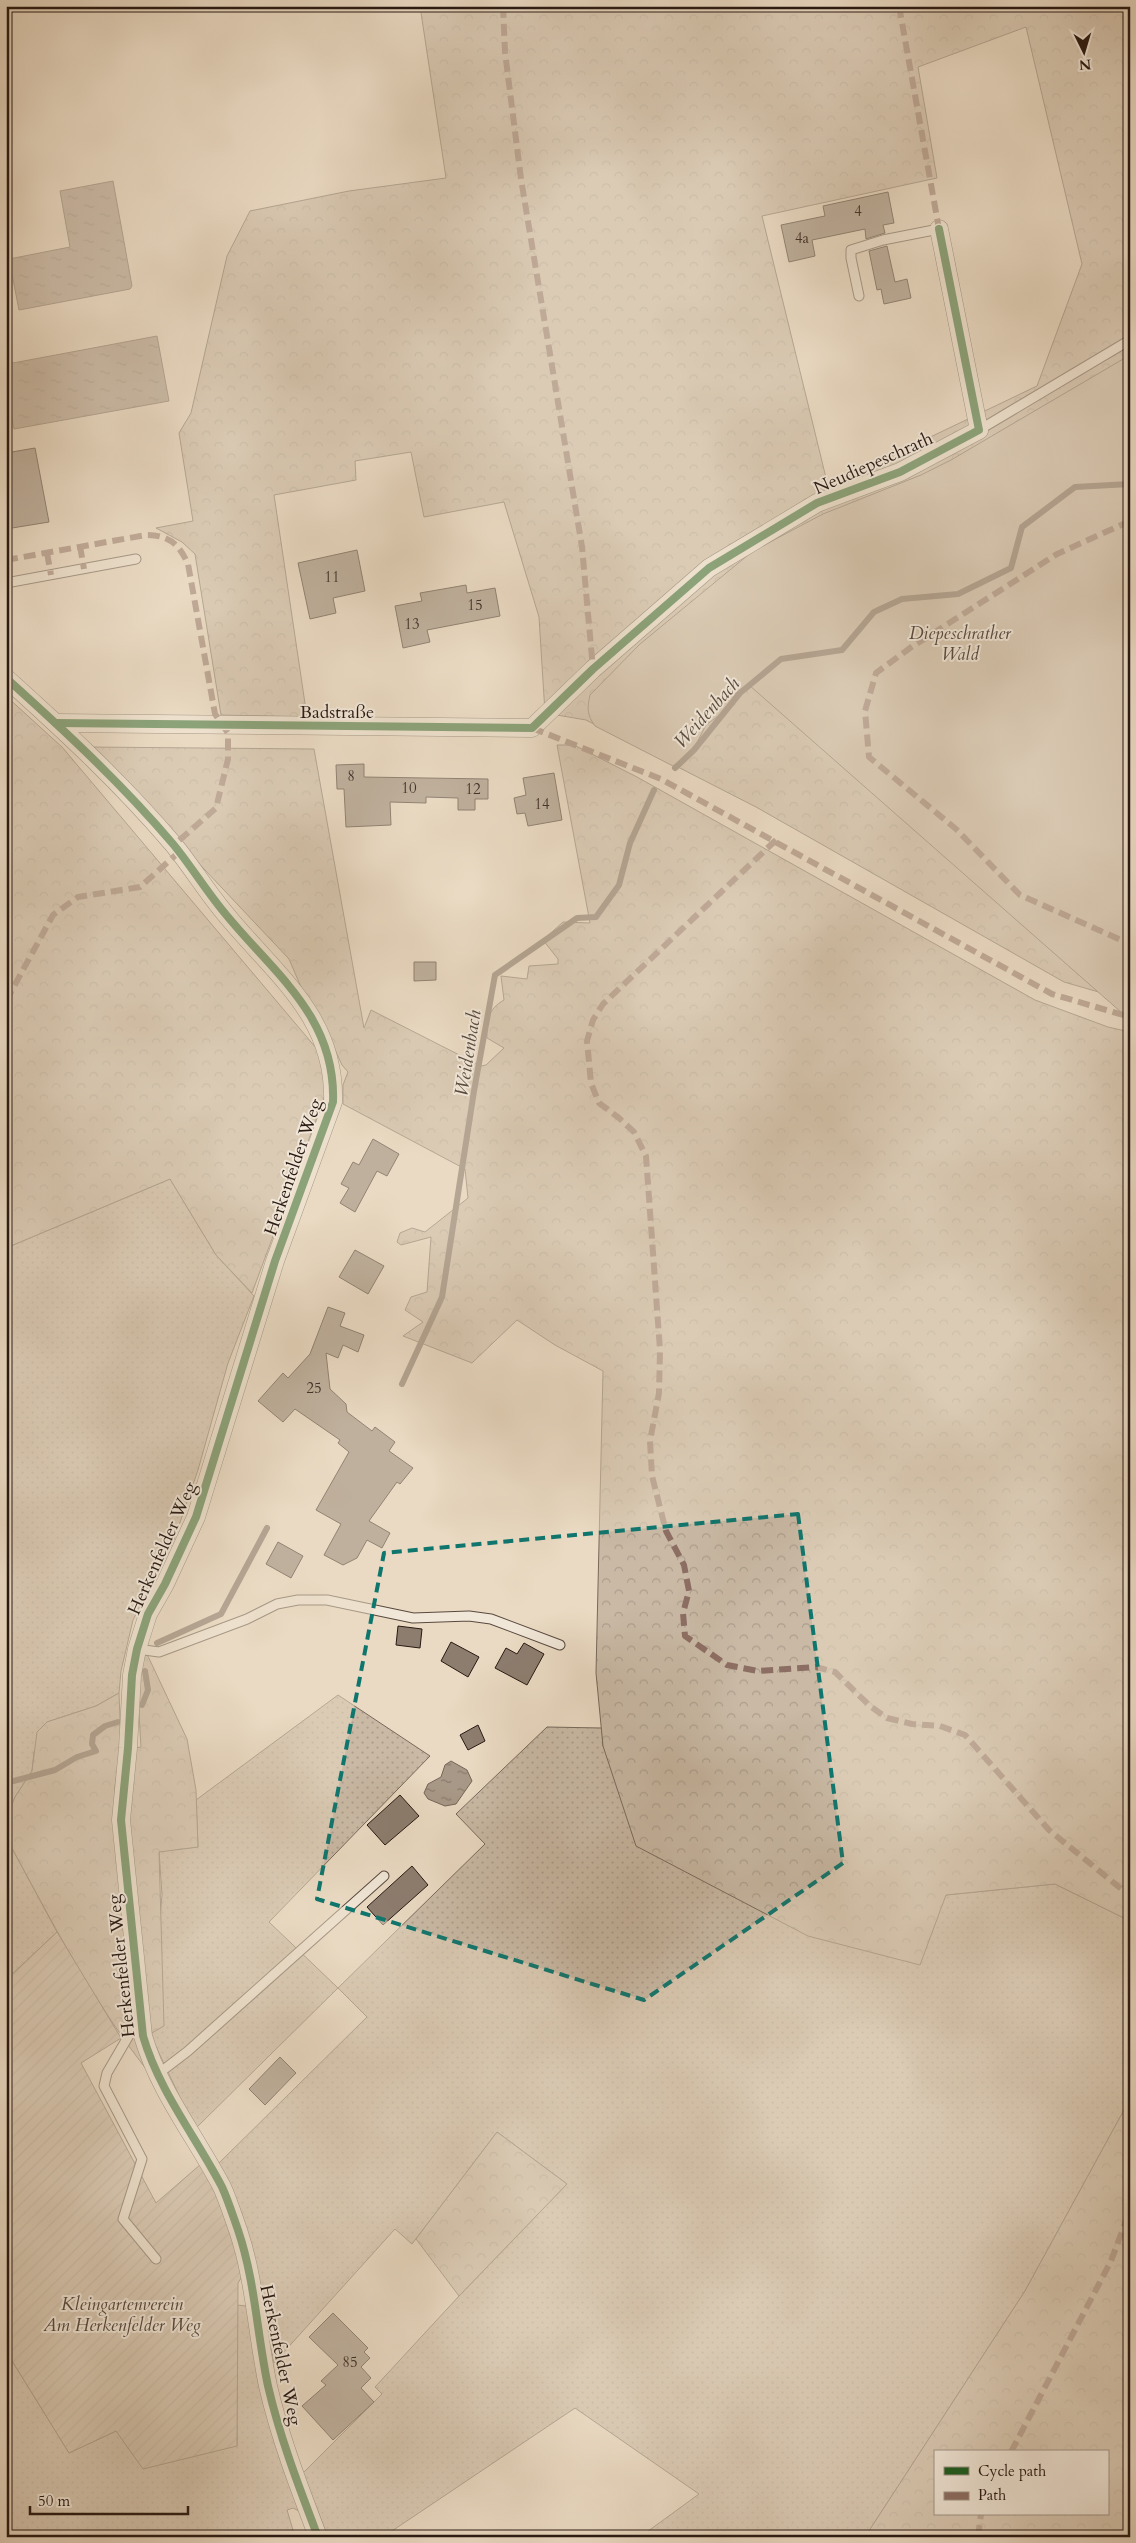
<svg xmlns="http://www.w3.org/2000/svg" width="1136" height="2543" viewBox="0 0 1136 2543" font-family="Cardo,serif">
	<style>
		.grass { fill: url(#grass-dots); stroke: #78695c }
		.forest { fill: url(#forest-crowns); stroke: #78695c; fill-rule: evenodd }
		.park { fill: #c9b9a5; stroke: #78695c }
		.garden { fill: url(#garden-furrows); stroke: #78695c }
		.water { fill: url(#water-ripples); stroke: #756559 }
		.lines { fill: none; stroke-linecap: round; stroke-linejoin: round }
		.stream { stroke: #756559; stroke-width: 6 }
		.building { fill: #8d7d6f; stroke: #281913 }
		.lane-casing { stroke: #58493f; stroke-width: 11 }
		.street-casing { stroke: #58493f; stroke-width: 19 }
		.lane { stroke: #f1e7d8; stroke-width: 9 }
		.street { stroke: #f1e7d8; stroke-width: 18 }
		.quiet { stroke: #8d6e63; stroke-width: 6; stroke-dasharray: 12 6; stroke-linecap: butt }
		.cycleway-casing { stroke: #f1e7d8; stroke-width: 11 }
		.cycleway { stroke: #1b5e20; stroke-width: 8 }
		.marked { fill: none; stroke: #0f766e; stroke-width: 4; stroke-dasharray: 10 6; stroke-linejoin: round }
		.labels { text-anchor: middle; stroke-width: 4; stroke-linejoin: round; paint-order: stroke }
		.number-label { font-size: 15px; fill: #41322a }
		.street-label { font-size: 18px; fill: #281913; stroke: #f1e7d8 }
		.park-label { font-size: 18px; font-style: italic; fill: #58493f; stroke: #f1e7d8 }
		.water-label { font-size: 19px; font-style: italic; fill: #5b4c41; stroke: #f1e7d8 }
	</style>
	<defs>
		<pattern id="grass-dots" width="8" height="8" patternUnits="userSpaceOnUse" patternTransform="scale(1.25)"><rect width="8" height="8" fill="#c9b9a5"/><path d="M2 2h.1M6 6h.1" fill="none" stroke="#ad9e8d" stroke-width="1.8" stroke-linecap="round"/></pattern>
		<pattern id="forest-crowns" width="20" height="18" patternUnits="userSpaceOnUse" patternTransform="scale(1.25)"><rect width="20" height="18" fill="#c9b9a5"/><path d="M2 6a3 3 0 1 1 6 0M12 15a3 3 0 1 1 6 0" fill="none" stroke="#ad9e8d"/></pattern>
		<pattern id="garden-furrows" width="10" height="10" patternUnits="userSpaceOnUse" patternTransform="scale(1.25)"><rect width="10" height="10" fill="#c9b9a5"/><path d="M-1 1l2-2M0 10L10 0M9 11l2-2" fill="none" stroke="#ad9e8d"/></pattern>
		<pattern id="water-ripples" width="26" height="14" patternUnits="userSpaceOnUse" patternTransform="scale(1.25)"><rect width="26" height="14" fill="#a89887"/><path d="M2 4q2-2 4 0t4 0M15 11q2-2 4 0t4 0" fill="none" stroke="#897b6d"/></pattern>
	</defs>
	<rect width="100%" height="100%" fill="#eadac3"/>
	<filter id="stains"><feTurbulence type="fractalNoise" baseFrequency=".004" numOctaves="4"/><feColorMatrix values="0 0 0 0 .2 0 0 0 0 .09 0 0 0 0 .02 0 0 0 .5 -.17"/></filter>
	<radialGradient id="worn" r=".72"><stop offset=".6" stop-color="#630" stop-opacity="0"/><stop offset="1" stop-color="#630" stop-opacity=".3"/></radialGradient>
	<!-- grass -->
	<g class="grass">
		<path d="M170,1179L216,1255L254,1296L228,1363L198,1470L174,1540L133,1620L121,1671L119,1693L96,1706L47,1722L34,1752L32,1771L15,1797L6,1819V1248Z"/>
		<path d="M338,1695L430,1756L269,1922L338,1988L485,1844L456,1814L547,1727L602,1728L603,1746L946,1895L1055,1884L1130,1921V2099L1025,2291L865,2537H640L699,2494L575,2408L383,2537H328L303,2473L382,2394L375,2387L459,2296L567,2184L497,2132L412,2244L395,2229L274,2363C262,2294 254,2226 218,2164L367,2017L338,1988L195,2129L150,2034L162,1895L159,1851L198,1847L196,1800Z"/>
		<path d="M6,1837L57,1932L6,1980Z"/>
		<path d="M237,2305L246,2306L251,2314L301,2512L293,2508L287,2510L295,2537H6V2351L69,2453L116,2431L237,2446Z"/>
	</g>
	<!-- forest -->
	<g class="forest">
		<path d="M420,6H1130V1001L1064,982L756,807L586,720L545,713L539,617L504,502L424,517L411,452L355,461L356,480L274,495L307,717L221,715L195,554L182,542L156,528L193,521L179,433L191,413L227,256L250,211L349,191L446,178ZM1026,27L1082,264L1037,386L828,486L762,216L937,178L918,67Z"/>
		<path d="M6,696L62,747L322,1055L327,1090L252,1293L216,1255L170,1179L6,1248V952H9L6,937Z"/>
		<path d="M557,745H574L637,777L1035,1000L1108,1027L1130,1032V1921L1055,1884L946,1895L920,1965L808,1936L636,1846L603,1746L596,1673L603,1371L555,1345L517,1320L472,1363L403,1336L423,1322L405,1310L411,1297L427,1292L431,1237L401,1245L397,1242L400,1233L412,1228L425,1232L468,1198L465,1169L343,1104V1085L348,1072L342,1065L322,1021L301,987L289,959L89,747L314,749L364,1028L371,1010L481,1066L486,1065L504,1048L487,1038C486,1021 488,1009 504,1000L501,976L527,979L529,966L558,964V959L543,940L563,922L590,923Z"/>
		<path d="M146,1652L187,1739L196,1790L198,1847L159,1852L164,2026L150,2034L128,1825L135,1748L141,1747L137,1681Z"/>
		<path d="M119,1693L121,1746L115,1786L114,1825L150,2074C92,2001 50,1918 6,1837V1819L15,1797L32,1771L37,1732L47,1722L96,1706Z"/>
		<path d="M1130,2099V2537H865L1025,2291ZM935,2452H1107V2514H935Z"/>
		<path d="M497,2132L567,2184L459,2296L416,2239Z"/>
	</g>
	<!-- park -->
	<path class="park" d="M1130,355V1020L749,685L736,693L726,710L706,725L691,754L673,766L595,726C587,715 587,708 590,695L640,644L753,551L823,514L921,475L951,460Z"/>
	<!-- garden -->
	<path class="garden" d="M57,1932L121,2038L81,2063L156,2203L201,2164L216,2189L244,2273L238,2283L237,2446L143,2469L116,2431L69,2453L6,2351V1980Z"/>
	<!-- water -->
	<g class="water">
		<path d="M113,181L132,286L130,289L19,310L9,259L70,247L60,191Z"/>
		<path d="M157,336L169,401L14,429L6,386V354L13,363Z"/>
		<path d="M451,1761L467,1770L472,1781L456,1804L445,1806L428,1799L424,1793L428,1784L441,1777L445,1765Z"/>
	</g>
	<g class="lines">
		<!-- stream -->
		<g class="stream">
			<path d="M675,768L694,750L740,693L781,659L842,650L874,612L902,599L958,594L1011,568L1022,527L1075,487L1130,484"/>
			<path d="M402,1384L442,1297L474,1091L495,975L577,918L596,917L619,885L630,843L654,790"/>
			<path d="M157,1643L221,1614L267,1528"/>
			<path d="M142,1705L148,1690L145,1671"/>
			<path d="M6,1783L55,1770L77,1757L96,1751L92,1744L93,1735L105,1726L118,1722"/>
		</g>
	</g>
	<!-- building -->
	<g class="building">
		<path d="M888,192L894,223L883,225L885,233L866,239L865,229L812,240L815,256L789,262L781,225L825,216L823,206Z"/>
		<path d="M887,246L895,282L907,279L911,298L884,304L881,289L877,290L869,251Z"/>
		<path d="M35,448L49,522L6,529V453Z"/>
		<path d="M357,550L365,591L333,598L336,613L310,619L298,563Z"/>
		<path d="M466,585L467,593L495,588L500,616L427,630L430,642L403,648L395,606L422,601L420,593Z"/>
		<path d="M364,764V777L488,779V799H475V810H458V798L426,797V803L390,802L391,825L346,827L344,789H337L336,765Z"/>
		<path d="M554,773L562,820L528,826L525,813L517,814L514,798L526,795L523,778Z"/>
		<path d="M414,962H436V980L414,981Z"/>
		<path d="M373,1139L399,1154L387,1176L377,1171L355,1212L340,1203L349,1188L341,1184L353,1162L359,1165Z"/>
		<path d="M355,1250L384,1266L368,1294L339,1277Z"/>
		<path d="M328,1307L345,1313L340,1326L364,1335L358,1352L343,1345L338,1358L326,1353L330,1389L346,1404L347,1412L372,1431L375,1427L395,1442L389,1451L413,1468L400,1484L397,1482L369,1521L390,1533L382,1548L367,1540L357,1558L343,1565L324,1555L341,1524L316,1510L349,1452L338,1443L340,1440L295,1409L283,1422L258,1401L283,1373L288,1378L310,1354Z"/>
		<path d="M278,1542L303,1556L291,1578L266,1564Z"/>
		<path d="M398,1626L422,1629L420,1648L396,1645Z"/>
		<path d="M451,1642L479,1657L468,1677L441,1661Z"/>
		<path d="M524,1643L544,1654L527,1685L495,1668L506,1648L517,1654Z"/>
		<path d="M478,1725L485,1741L468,1750L460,1735Z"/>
		<path d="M400,1795L419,1816L385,1845L367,1825Z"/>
		<path d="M412,1866L428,1885L383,1925L367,1907Z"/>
		<path d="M280,2057L296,2073L265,2105L249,2089Z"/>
		<path d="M333,2313L368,2348L364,2352L370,2358L361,2367L371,2378L361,2388L374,2402L333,2440L302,2406L326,2385L321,2381L338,2365L309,2337Z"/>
	</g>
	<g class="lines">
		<defs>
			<g id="lane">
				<path d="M859,296L851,258V250L883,240L939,229"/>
				<path d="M979,430L1130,340"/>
				<path d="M6,583L136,559"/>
				<path d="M137,1649L159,1652L247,1619L277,1604L298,1600H327L413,1618L469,1616L491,1619L560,1645"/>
				<path d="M139,2018L107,2073L104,2086L142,2159L123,2219L156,2259"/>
				<path d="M158,2074L188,2051L384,1876"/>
			</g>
			<g id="street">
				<path d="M6,678C65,731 122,784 173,844C192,867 208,894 228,917C276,975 336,1018 333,1102L275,1261L196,1517L165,1584L148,1614L137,1649L132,1675L128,1748L121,1820L143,2036C159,2091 196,2137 222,2187C228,2200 233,2216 238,2230C255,2280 257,2334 268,2386C280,2438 299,2487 318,2537"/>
				<path d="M56,723L532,728L593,669L709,568L817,503L900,472L979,430L939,229"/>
			</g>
		</defs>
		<!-- lane casing -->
		<use href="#lane" class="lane-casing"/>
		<!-- street casing -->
		<use href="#street" class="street-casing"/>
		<!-- lane -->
		<use href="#lane" class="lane"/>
		<!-- street -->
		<use href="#street" class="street"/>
		<!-- quiet -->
		<g class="quiet">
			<path d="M503,6L505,52L521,179L582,547L593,669"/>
			<path d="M899,6L939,229"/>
			<path d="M1130,521L1057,554L910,648L876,673L865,711L869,757L956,829L1020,895L1130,944"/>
			<path d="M80,546L84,569"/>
			<path d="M47,553L51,575"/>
			<path d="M6,560L146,535C169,535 179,544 188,564L215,714L228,733V759L216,808L174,845"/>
			<path d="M532,728L661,779L1052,994L1130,1017"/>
			<path d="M776,840L603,1004L593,1020L587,1041L591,1083L599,1103L619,1118L634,1132L646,1156L660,1350L659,1393L650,1441L652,1476L666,1531L684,1565L689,1591L683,1613L685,1636L727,1665L758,1671L816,1667L835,1672L870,1706L887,1718L912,1724L940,1726L965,1735L1049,1830L1130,1896"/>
			<path d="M6,1001L53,915L78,897L140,887L179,852"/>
			<path d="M1011,2452L1111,2261L1130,2210"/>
			<path d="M978,2537L981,2514"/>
		</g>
		<defs>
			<g id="cycleway">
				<path d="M6,678C65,731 122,784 173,844C192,867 208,894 228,917C276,975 336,1018 333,1102L275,1261L196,1517L165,1584L148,1614L137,1649L132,1675L128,1748L121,1820L143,2036C159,2091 196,2137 222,2187C228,2200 233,2216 238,2230C255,2280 257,2334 268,2386C280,2438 299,2487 318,2537"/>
				<path d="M56,723L532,728L593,669L709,568L817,503L900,472L979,430L939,229"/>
			</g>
		</defs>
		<!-- cycleway casing -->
		<use href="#cycleway" class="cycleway-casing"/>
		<!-- cycleway -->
		<use href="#cycleway" class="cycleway"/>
	</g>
	<!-- marked area -->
	<path d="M0 0H1136V2543H0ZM798,1514L843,1863L644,2000L317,1899L384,1553Z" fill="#eadac3" fill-opacity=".55" fill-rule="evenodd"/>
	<path class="marked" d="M798,1514L843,1863L644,2000L317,1899L384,1553Z"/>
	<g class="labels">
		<!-- number labels -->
		<g class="number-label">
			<text x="858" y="216">4</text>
			<text x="802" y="243">4a</text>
			<text x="332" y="582">11</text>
			<text x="475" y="610">15</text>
			<text x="412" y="629">13</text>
			<text x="351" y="781">8</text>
			<text x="409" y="793">10</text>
			<text x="473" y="794">12</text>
			<text x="542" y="809">14</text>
			<text x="314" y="1393">25</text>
			<text x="350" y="2367">85</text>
		</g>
		<!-- street labels -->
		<g class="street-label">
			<text transform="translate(873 463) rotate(-24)" y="6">Neudiepeschrath</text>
			<text x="337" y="718">Badstraße</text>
			<text transform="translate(293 1167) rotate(-71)" y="6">Herkenfelder Weg</text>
			<text transform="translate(162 1548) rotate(-66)" y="6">Herkenfelder Weg</text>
			<text transform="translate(121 1966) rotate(-96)" y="6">Herkenfelder Weg</text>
			<text transform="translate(281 2355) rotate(78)" y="6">Herkenfelder Weg</text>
		</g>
		<!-- park labels -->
		<g class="park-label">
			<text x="960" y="639">Diepeschrather<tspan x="960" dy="21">Wald</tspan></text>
			<text x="122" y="2310">Kleingartenverein<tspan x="122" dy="21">Am Herkenfelder Weg</tspan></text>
		</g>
		<!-- water labels -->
		<g class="water-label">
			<text transform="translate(706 712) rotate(-48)" y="7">Weidenbach</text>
			<text transform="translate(467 1053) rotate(-81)" y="7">Weidenbach</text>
		</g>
	</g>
	<!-- margin -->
	<rect width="1136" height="2543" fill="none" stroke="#eadac3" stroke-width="25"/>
	<rect x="8" y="8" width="1121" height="2528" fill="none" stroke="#281913" stroke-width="2.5"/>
	<rect x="12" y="12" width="1111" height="2518" fill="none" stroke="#281913"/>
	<!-- legend -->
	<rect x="934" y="2450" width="175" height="65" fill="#f1e7d8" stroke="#a19589"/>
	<rect x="944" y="2467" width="25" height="8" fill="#1b5e20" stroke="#a19589"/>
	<text x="978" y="2476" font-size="15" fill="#281913">Cycle path</text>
	<rect x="944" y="2492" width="25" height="8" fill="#8d6e63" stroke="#a19589"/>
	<text x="978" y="2500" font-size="15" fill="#281913">Path</text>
	<!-- north arrow -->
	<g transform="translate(1084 52) rotate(175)" stroke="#f1e7d8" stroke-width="4" paint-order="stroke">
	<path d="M0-4L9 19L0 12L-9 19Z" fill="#281913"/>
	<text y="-8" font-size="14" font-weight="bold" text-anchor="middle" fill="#281913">N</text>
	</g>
	<!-- scale -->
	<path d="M30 2506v8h158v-8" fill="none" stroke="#281913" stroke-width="2.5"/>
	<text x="38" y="2506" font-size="15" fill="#281913" stroke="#f1e7d8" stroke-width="4" paint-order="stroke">50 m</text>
	<rect width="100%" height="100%" filter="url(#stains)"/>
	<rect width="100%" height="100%" fill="url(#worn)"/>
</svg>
